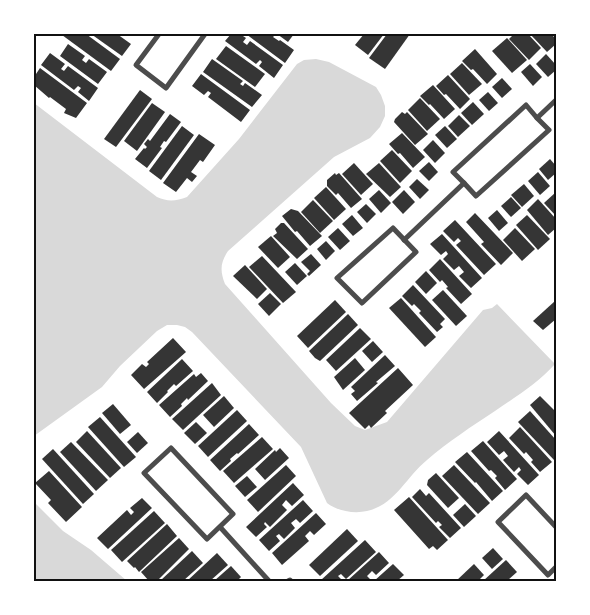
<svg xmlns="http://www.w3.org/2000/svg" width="590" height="615" viewBox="0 0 590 615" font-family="Barlow,sans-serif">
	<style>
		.water { fill: #d9d9d9 }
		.building { fill: #353535 }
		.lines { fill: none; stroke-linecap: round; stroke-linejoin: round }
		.minor { stroke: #4c4c4c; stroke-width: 5 }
		.neatline { fill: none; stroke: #111; stroke-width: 2 }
	</style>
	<rect width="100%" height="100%" fill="#fff"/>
	<!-- water -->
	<g class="water">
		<path d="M316,59L329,62L376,87L381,95L385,106V116L380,127L370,138L334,157L228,251C220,263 220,271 225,284L331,403L355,426L365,430L387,422L483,310L492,308L497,304L555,364C538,383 517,396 495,411C472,426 448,442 427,460C406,477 395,505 367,511C354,514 337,511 327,503L301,447L192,332L185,327L177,325H167L157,331L120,366L102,387L34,436V103L157,197C168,202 176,201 187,197L239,139L297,64L304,60Z"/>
		<path d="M34,502L63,531L91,550L127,581H34Z"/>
	</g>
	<!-- building -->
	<g class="building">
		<path d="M63,34H86L120,59L111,71L62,35Z"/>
		<path d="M91,34H117L131,44L122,56Z"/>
		<path d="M231,34H240L246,38L243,42L247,45L250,41L283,65L274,78L259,66L262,62L260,60L256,64L225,41Z"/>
		<path d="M246,34H272L274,36L273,37L279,41L280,40L294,50L285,63Z"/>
		<path d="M277,34H294L288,42Z"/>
		<path d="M364,34H384L368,55L355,45Z"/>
		<path d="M387,34H410L385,69L369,58Z"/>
		<path d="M514,34H528L541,48L529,60L509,39Z"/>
		<path d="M530,34H551L556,39V44L547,52Z"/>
		<path d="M507,38L527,60L512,73L492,51Z"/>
		<path d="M68,44L85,56L82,60L86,63L89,59L107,72L98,84L60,56Z"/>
		<path d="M226,46L265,74L255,87L216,59Z"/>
		<path d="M475,49L497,74L487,84L473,69L471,70L462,61Z"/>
		<path d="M50,53L65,64L61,69L64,71L68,66L98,88L89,101L78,92L81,88L78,86L74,90L41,65Z"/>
		<path d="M546,54L556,65V70L548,77L536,64Z"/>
		<path d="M212,59L243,81L240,84L243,86L245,83L262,95L252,107L203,72Z"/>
		<path d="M462,63L482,84L469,95L450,74Z"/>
		<path d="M530,64L542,77L533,86L521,72Z"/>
		<path d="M40,68L87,103L76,118L64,113L66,109L50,97L49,98L34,85V77Z"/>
		<path d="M201,74L250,110L241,122L208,97L211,93L208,91L204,95L192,86Z"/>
		<path d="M448,75L470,99L460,109L446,94L444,95L436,86Z"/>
		<path d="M502,78L512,89L502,98L492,87Z"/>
		<path d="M433,85L455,109L444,119L430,104L429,105L420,96Z"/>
		<path d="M140,90L152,99L116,147L104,139Z"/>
		<path d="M488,92L498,103L489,111L479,100Z"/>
		<path d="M420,98L440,119L427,131L408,110Z"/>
		<path d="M473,102L484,114L472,125L461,113Z"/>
		<path d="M152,103L165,112L137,151L124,141Z"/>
		<path d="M402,112L405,114L407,112L428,134L415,145L394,122L395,119Z"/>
		<path d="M170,114L181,122L166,142L164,141L160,147L162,148L147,168L135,159L144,148L145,149L147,147L144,144L148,139L150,141Z"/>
		<path d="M459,115L470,126L458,137L448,126Z"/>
		<path d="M182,126L194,135L161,180L149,171Z"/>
		<path d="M445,126L457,139L447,148L435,135Z"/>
		<path d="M402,133L425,157L413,168L400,153L398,154L389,144Z"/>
		<path d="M199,134L215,145L203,162L200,160L191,172L197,176L192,182L187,178L176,192L163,183Z"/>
		<path d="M433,140L445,153L435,163L423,150Z"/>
		<path d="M392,150L412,171L400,183L380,161Z"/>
		<path d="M550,159L556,166V173L548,180L539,169Z"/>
		<path d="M429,162L438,172L429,181L419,171Z"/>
		<path d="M354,163L373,184L361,195L342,174Z"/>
		<path d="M379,163L401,187L390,197L366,174Z"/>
		<path d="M538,172L550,186L540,195L528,181Z"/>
		<path d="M335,173L336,175L339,173L362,199L351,208L338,193L336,195L327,186V180Z"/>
		<path d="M417,179L429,190L420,199L409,187Z"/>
		<path d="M524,184L534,196L522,207L511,195Z"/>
		<path d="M326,187L346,209L334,220L314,198Z"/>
		<path d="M379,190L391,203L381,213L369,199Z"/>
		<path d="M404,190L415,202L403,214L392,202Z"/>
		<path d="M556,192V216L544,203Z"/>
		<path d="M511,197L521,208L511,217L501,206Z"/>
		<path d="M538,199L556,219V228L548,235L527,210Z"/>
		<path d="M313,200L333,221L320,233L301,212Z"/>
		<path d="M366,204L376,214L367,223L357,212Z"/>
		<path d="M291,209L298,211L322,236L310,246L297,231L295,232L282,216Z"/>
		<path d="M497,210L508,223L499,231L488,218Z"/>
		<path d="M475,213L513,253L501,265L481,244L484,242L466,222Z"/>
		<path d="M352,215L363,228L353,236L342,224Z"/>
		<path d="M527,215L550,239L538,250L516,225Z"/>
		<path d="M455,220L496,264L484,275L456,245L461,241L458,238L454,242L443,231Z"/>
		<path d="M281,223H284L308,249L297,259L273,236L277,233L275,229Z"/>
		<path d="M338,228L350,241L340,250L328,237Z"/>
		<path d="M515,228L535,249L522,261L503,240Z"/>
		<path d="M442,234L482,278L471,288L459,276L464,272L459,266L454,270L443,259L448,254L446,251L441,255L430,244Z"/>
		<path d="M271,236L290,257L278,268L258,247Z"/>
		<path d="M326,241L335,251L326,260L317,249Z"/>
		<path d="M311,254L321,265L309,276L307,274L310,271L301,262Z"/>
		<path d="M262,256L296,292L283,303L249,267Z"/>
		<path d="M440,259L472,294L461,304L446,288L448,287L442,280L440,282L429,270Z"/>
		<path d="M295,263L307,276L297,285L285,272Z"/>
		<path d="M245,265L267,289L257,299L233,276Z"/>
		<path d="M426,271L437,283L426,294L415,282Z"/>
		<path d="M413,285L445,319L440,324L443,327L437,332L419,313L421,311L414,304L412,306L402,296Z"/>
		<path d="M443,290L467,316L456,326L432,300Z"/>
		<path d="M270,293L281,304L269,316L258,304Z"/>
		<path d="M401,298L436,337L425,347L389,308Z"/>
		<path d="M335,300L346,312L308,348L297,336Z"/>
		<path d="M555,301L556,303V319L543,330L533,321Z"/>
		<path d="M348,314L358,325L320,361L315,358L309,351Z"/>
		<path d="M360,328L371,339L336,371L326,360Z"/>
		<path d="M173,338L186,352L144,389L131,375L142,364L146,367L149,364L147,362Z"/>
		<path d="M373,341L383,352L372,362L362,351Z"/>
		<path d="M385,355L395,366L376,382L378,383L357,401L351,394L355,391L351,387Z"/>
		<path d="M355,358L365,370L343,390L334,377Z"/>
		<path d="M182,359L193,371L176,386L174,384L167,391L168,392L157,403L147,392Z"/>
		<path d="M398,368L413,385L385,411L387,413L371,428L369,425L365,429L349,413Z"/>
		<path d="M201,373L208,381L188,400L187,398L181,404L182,406L170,417L159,405L194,374L196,377Z"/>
		<path d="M212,383L221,395L183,430L172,419Z"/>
		<path d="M224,396L234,408L214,427L203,415Z"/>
		<path d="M540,396L556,412V436L530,405Z"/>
		<path d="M113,404L131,425L120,434L102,413Z"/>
		<path d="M237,410L247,421L208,457L198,446Z"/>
		<path d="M530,411L556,440V458L554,460L518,422Z"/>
		<path d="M100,417L136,457L124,467L88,427Z"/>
		<path d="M196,422L207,433L195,444L184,433Z"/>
		<path d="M249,424L259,435L238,454L237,453L230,459L231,461L220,471L210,460Z"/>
		<path d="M520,427L552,462L540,472L531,462L533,460L526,452L524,454L509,438Z"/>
		<path d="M87,431L121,468L110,478L76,442Z"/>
		<path d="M499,431L539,475L528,485L517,474L521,470L519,467L514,472L503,460L508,456L504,451L499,455L487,442Z"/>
		<path d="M138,432L148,443L137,453L127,442Z"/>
		<path d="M262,437L273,449L234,483L223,471Z"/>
		<path d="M483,441L517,479L505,490L495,478L497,476L491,470L489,471L471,451Z"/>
		<path d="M71,442L108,480L96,491L60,452Z"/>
		<path d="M280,448L289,458L265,480L255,469L275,450L276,452Z"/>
		<path d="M53,449L94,494L83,504L42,459Z"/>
		<path d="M467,452L503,491L492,501L476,482L475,483L455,462Z"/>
		<path d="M286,465L296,476L258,512L247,500Z"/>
		<path d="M454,465L490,503L478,514L442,476Z"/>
		<path d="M49,471L82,507L66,522L48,503L51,500L35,483Z"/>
		<path d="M436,473L459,498L448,508L427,485L428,480Z"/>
		<path d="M247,476L257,487L245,497L235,486Z"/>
		<path d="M293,483L304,495L292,506L286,500L282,505L287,510L270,527L265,522L264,524L267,527L256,537L246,527Z"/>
		<path d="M420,489L426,496L429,493L461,528L450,538L439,527L442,525L438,521L436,523L412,497Z"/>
		<path d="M409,497L448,540L437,550L433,546L429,549L394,510Z"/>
		<path d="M142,498L152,508L108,549L97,538L127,510L131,515L134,512L130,508Z"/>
		<path d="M303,500L313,511L300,523L296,519L291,523L295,528L284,539L279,534L276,536L280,541L269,551L259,540Z"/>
		<path d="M465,504L476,516L464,527L453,515Z"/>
		<path d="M154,511L165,523L122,562L111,550Z"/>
		<path d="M316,513L326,524L314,535L310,531L305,536L309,541L282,565L272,553Z"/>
		<path d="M167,524L177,536L139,572L135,567L134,568L127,561Z"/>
		<path d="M347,529L358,541L320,576L309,565Z"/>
		<path d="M179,538L189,549L157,581H149L141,572Z"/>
		<path d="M365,540L376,552L346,579L341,574L338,576L343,581H322L321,580Z"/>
		<path d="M493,548L503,559L492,569L482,558Z"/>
		<path d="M192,551L203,563L183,581H160Z"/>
		<path d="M379,552L389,563L376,575L372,571L367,576L372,581H347Z"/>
		<path d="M217,553L228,565L210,581H187Z"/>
		<path d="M506,560L517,572L507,581H483Z"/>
		<path d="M393,564L404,575L397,581H374Z"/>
		<path d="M474,564L484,575L478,581H456Z"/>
		<path d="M231,566L241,577L237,581H214Z"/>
	</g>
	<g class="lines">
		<!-- minor -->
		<g class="minor">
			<path d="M159,34L136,65L166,88L205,34"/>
			<path d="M464,183L476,196L549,130L537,118"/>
			<path d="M393,228L416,252L362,303L337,278Z"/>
			<path d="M404,240L464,183L453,172L526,105L537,118L556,100"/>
			<path d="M171,448L233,514L207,539L144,473Z"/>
			<path d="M220,527L269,581"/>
			<path d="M556,527L526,495L498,522L548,575L556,567"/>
			<path d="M288,581L290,580L291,581"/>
		</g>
	</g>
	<!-- border -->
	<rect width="590" height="615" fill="none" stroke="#ffffff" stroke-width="70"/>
	<rect x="35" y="35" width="520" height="545" class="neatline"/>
</svg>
